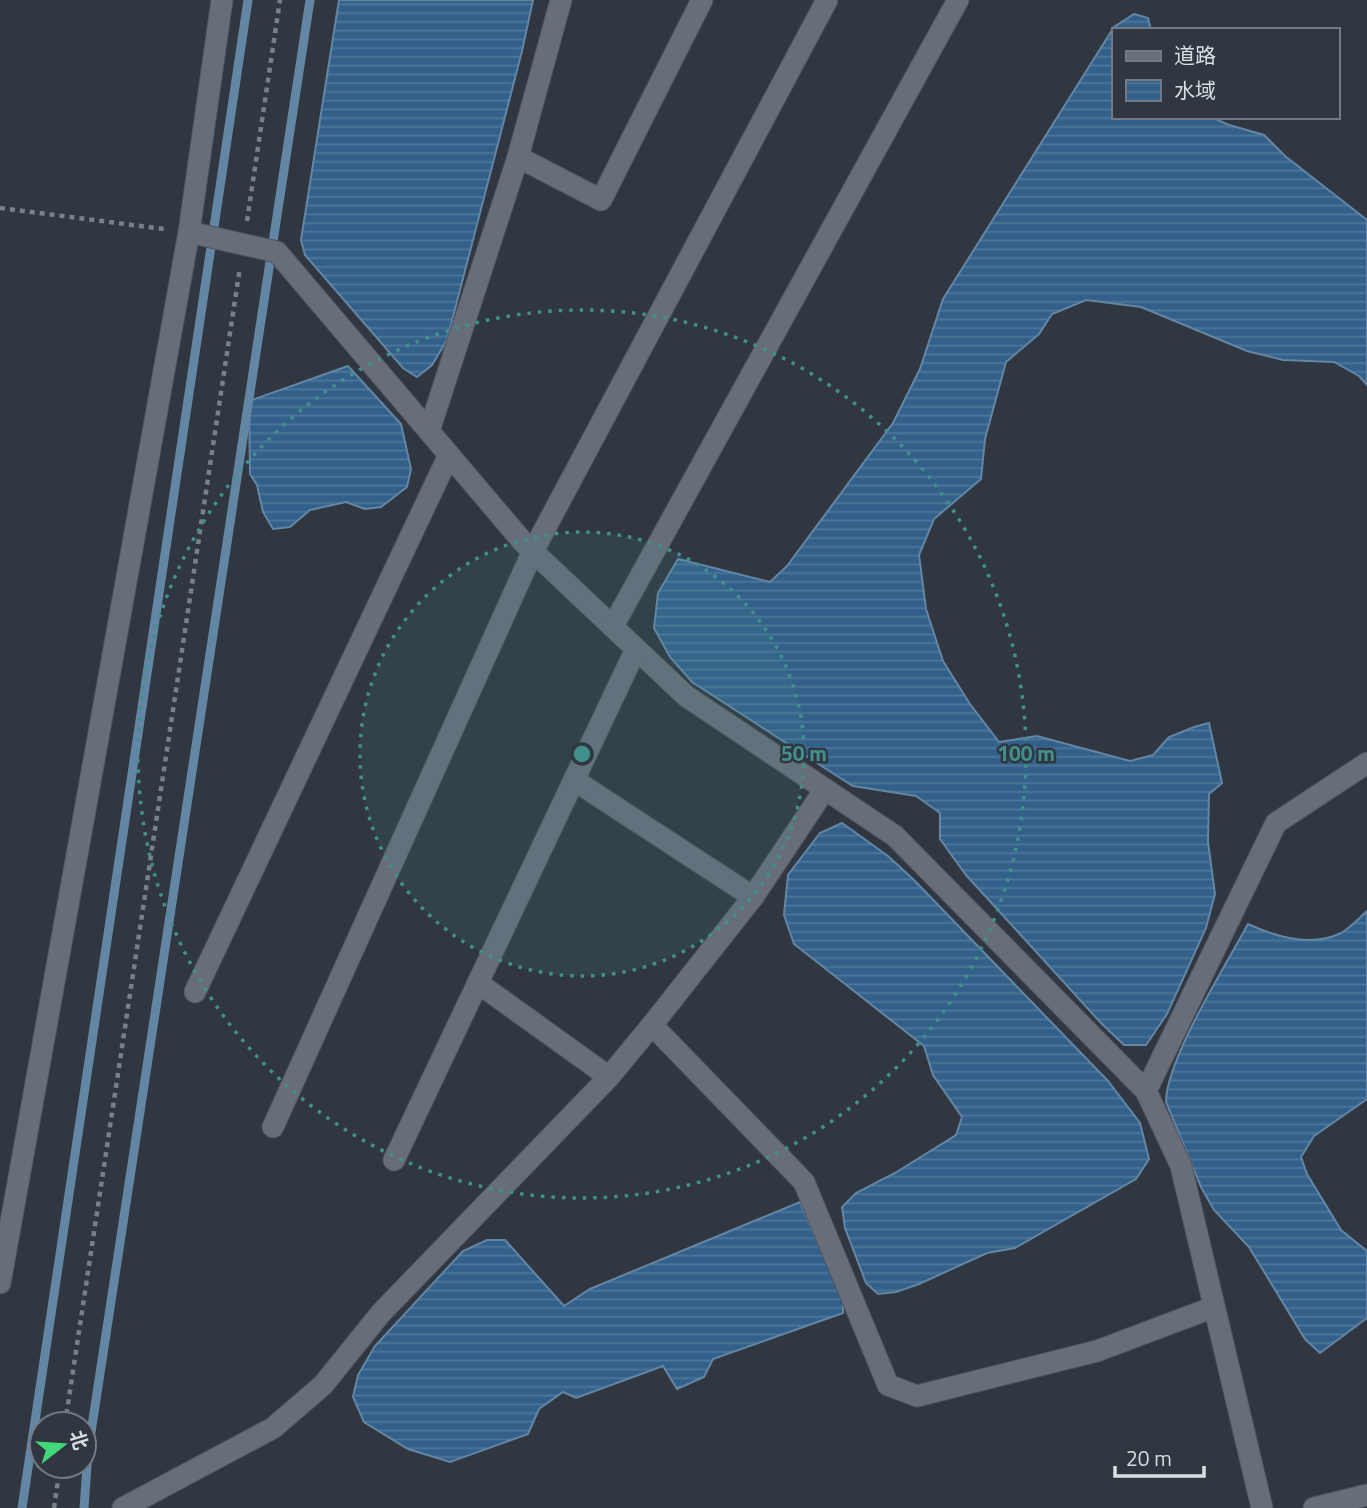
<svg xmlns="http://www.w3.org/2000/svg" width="1367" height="1508" viewBox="0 0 1367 1508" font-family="'Titillium Web','Noto Sans SC',sans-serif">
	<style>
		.water { fill: url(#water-rules); stroke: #6486a5; stroke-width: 2 }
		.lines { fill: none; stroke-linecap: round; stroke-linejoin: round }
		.stream { stroke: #6486a5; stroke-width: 9 }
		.minor-casing { stroke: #4e535c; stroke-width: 23 }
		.path { stroke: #7a8088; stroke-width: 4.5; stroke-dasharray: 5 5; stroke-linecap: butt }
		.minor { stroke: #676e7a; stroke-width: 21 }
		.ring { fill: none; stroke: #42908c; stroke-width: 3.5; stroke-dasharray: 3.5 7 }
		.centre { fill: #42908c; stroke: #303741; stroke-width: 3.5 }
		.ring-label { font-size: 21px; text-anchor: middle; font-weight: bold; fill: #42908c; stroke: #303741; stroke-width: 5; stroke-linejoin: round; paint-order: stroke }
	</style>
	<defs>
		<pattern id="water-rules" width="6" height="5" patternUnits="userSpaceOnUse" patternTransform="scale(1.75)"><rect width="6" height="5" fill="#32608a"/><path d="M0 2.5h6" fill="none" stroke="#4f769a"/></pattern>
	</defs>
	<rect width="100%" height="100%" fill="#303741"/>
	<!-- water -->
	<g class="water">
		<path d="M339,0H533L522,51L447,340L432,365L417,377L403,368L305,255L301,240Z"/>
		<path d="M1134,14L1148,18L1151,30H1113V117H1211L1229,125L1264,135L1285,156L1367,220V385L1359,376L1334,362L1283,360L1247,351L1141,307L1086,300L1052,314L1039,334L1006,362L985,439L981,479L934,519L919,555L926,609L943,661L970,704L999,742L1037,736L1130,761L1153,755L1169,737L1194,727L1209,723L1222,783L1209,794L1208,842L1215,894L1206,928L1167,1014L1146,1045H1124L1101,1023L966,875L940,839V813L916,796L853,786L837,776L692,682L670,657L654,628L658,593L678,559L770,582L787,566L893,423L920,369L943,299L1114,27Z"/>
		<path d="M348,366L401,424L411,469L407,487L381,507L365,509L346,502L310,510L290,527L273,529L263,512L257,485L250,474L249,401Z"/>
		<path d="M842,823L888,856L914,880L1108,1081L1140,1123L1149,1159L1136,1179L1015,1248L987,1253L919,1284L896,1292L878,1294L866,1283L845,1228L842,1207L856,1193L895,1173L956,1135L962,1117L933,1075L924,1046L794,944L784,915L788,875L820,833Z"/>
		<path d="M1367,911V1099L1314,1136L1301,1157L1307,1174L1341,1230L1367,1251V1318L1320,1353L1305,1339L1249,1247L1214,1210L1201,1187L1166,1102C1166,1060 1226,965 1248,924C1276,937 1311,948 1341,933C1350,928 1359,918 1367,911Z"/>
		<path d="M800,1202L843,1301V1313L713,1359L704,1377L677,1389L663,1366L576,1398L563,1392L539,1409L528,1434L450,1462L408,1449L364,1422L353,1397L358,1375L375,1346L463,1251L487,1240H505L564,1306L590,1289Z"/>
	</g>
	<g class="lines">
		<!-- stream -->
		<g class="stream">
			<path d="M22,1508L248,0"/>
			<path d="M84,1508L88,1452L310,0"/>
		</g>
		<defs>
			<g id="minor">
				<path d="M518,157L601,200L702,0"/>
				<path d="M189,232L277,252L523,542L686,696L895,836L1146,1091"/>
				<path d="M429,431L518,157L561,0"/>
				<path d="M613,626L958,0"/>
				<path d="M574,780L753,897L825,789"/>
				<path d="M478,983L609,1077L652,1025L804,1182L888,1385L917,1396L1097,1351L1214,1307"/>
				<path d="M195,992L449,455"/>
				<path d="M652,1025L753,897"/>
				<path d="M273,1127L533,551L827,0"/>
				<path d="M394,1160L636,649"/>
				<path d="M0,1283L189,232L222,0"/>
				<path d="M123,1508L273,1428L323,1385L381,1313L609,1077"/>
				<path d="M1262,1508L1181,1166L1146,1091L1276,823L1367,763"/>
				<path d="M1314,1508L1367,1495"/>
			</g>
		</defs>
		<!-- minor casing -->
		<use href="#minor" class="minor-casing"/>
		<!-- path -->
		<g class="path">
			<path d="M0,208L164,229"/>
			<path d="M247,221L280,0"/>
			<path d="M65,1424L240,267"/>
			<path d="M54,1508L60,1466"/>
		</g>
		<!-- minor -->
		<use href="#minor" class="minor"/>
	</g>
	<!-- distance rings -->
	<circle cx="582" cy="754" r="222" fill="#42908c" fill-opacity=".12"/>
	<g class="ring">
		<circle cx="582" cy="754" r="222"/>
		<circle cx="582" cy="754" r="444"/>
	</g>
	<circle cx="582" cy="754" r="10" class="centre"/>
	<g class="ring-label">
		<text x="804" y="761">50 m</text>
		<text x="1026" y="761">100 m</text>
	</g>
	<!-- legend -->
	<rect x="1112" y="28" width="228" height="91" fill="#303741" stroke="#747982" stroke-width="2"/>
	<rect x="1126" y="51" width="35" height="10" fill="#676e7a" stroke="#747982" stroke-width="2"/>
	<text x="1174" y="63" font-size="21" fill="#d9dde4">道路</text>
	<rect x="1126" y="80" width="35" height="21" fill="url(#water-rules)" stroke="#747982" stroke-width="2"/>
	<text x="1174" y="98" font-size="21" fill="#d9dde4">水域</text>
	<!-- north arrow -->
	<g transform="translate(63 1445) rotate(73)"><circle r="33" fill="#303741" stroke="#747982" stroke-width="2"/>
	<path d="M0-5L12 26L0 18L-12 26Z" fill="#42d77b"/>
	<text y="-10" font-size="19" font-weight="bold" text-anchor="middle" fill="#d9dde4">北</text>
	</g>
	<!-- scale -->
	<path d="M1115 1466v10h89v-10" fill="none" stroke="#d9dde4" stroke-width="3.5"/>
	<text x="1126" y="1466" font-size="21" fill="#d9dde4" stroke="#303741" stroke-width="5" paint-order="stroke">20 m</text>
</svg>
